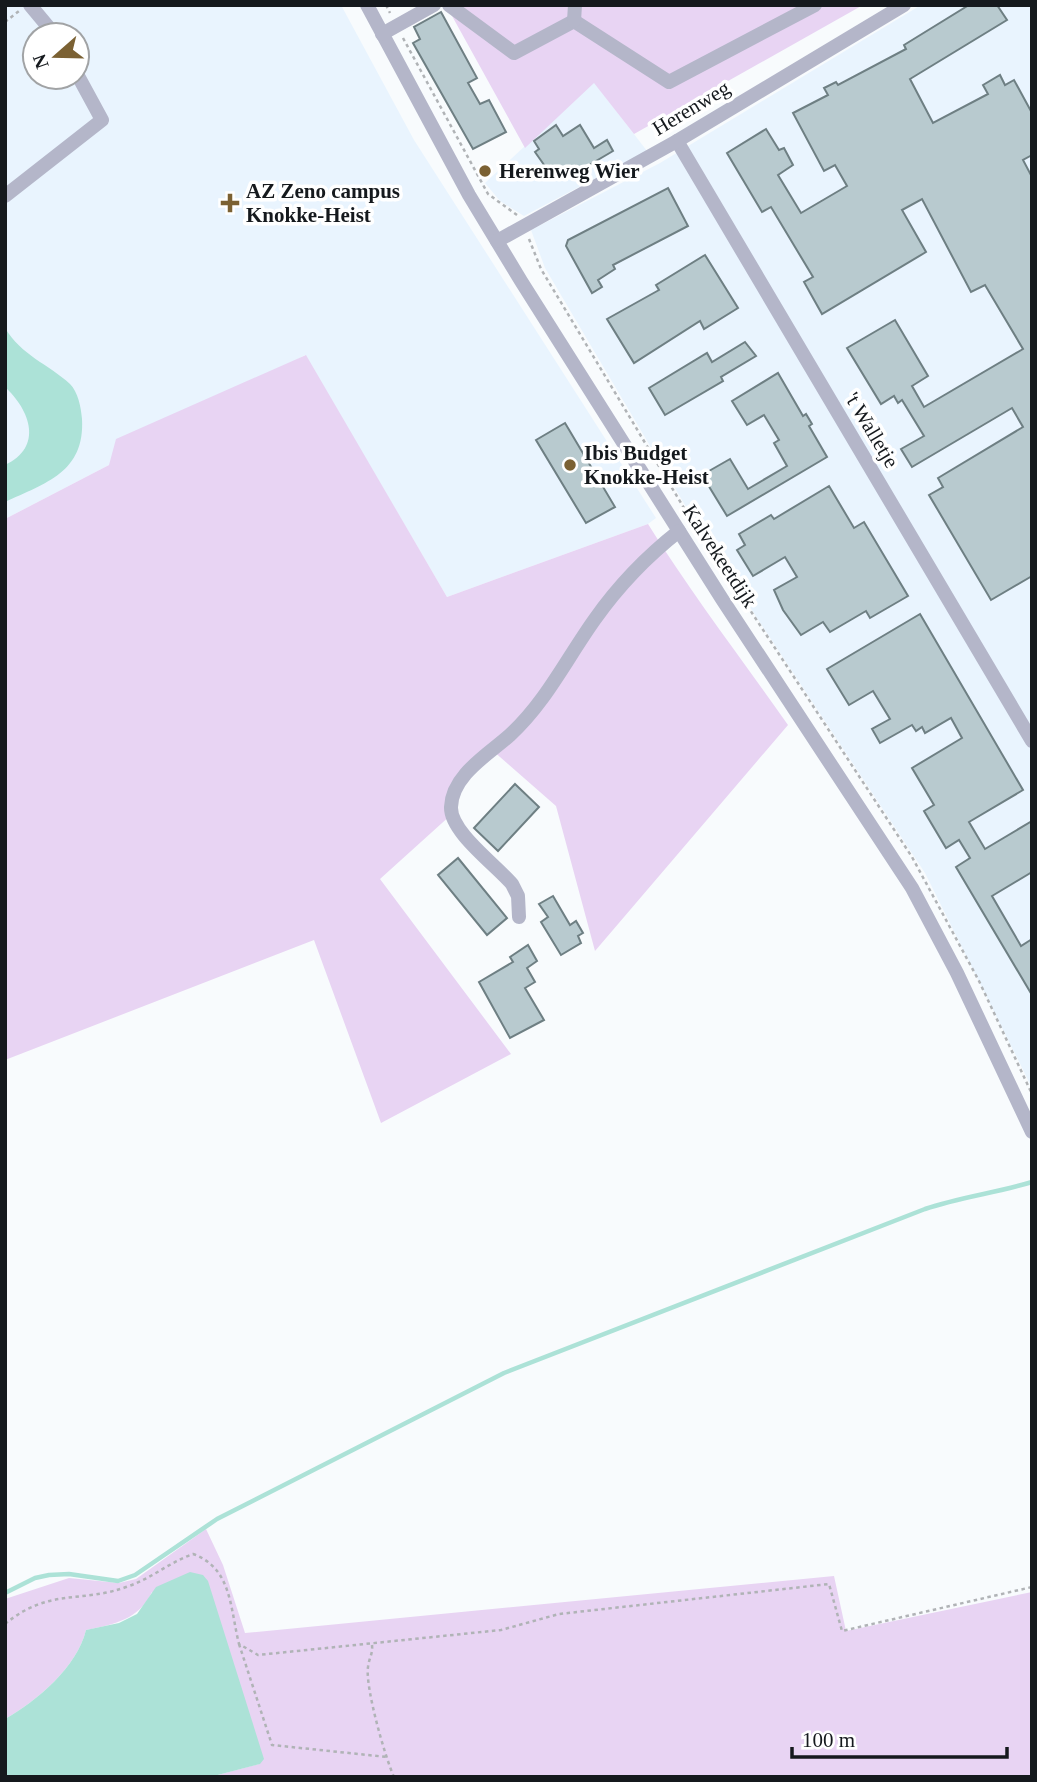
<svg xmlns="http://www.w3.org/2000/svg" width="1037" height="1782" viewBox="0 0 1037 1782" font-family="'Times New Roman',serif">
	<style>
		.built { fill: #e9f4fe; fill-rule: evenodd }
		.green { fill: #e8d4f3 }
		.water { fill: #ace2d7 }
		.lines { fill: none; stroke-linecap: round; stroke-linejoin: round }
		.stream { stroke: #ace2d7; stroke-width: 4.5 }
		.building { fill: #b8cacf; stroke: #6e7f83; stroke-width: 2 }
		.path { stroke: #b0b3b6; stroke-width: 2.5; stroke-dasharray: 3.5 3.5; stroke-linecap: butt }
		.minor { stroke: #b4b6c9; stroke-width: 14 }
		.poi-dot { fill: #7b6133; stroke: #fff; stroke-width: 2.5 }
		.labels { text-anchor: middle; stroke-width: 7; stroke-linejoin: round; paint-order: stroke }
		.street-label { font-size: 21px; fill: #15191d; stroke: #fff }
		.poi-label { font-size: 21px; font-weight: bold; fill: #15191d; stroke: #fff; text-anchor: start }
	</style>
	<rect width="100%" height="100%" fill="#f8fbfd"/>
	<!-- built -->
	<g class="built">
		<path d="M5,5H341L414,140L656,518L648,524L447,597L305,355L109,465L5,519ZM35,35H77V77H35Z"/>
		<path d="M921,5H1032V1088L925,873L705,539L545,268L531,230L660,163Z"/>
		<path d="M594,82L647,151L524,216L500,201L485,183Z"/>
	</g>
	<!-- green -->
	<g class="green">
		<path d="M446,5H863L634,134L594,83L525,148Z"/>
		<path d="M306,355L447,597L648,524C691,593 741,658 788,725L595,951L556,806L492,750L471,768L452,814L380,879L511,1054L381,1123L314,940L5,1060V519L109,465L116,439Z"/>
		<path d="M206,1529L223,1565L245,1633L834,1576L846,1631L1032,1592V1777H210L259,1764L152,1592C138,1620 115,1624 86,1630C77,1667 37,1701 5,1719V1599L69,1578L119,1583L136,1579Z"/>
	</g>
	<!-- water -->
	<g class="water">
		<path d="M5,328C21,355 48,364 70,384C78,392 81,407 82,419C85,472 46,483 5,502V465C44,447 30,410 5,387Z"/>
		<path d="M190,1572L203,1575L208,1581L264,1759L260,1764L210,1777H5V1719C37,1701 77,1667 86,1630L119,1623L137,1614L156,1587Z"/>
	</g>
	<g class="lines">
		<!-- stream -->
		<path class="stream" d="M5,1593L35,1578L49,1575L69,1574L118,1581L135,1575L217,1519L504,1373L925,1209C960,1197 996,1193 1032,1182"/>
	</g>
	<!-- building -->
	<g class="building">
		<path d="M969,5H997L1007,20L910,79L933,123L988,94L983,85L1000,75L1005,85L1014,80L1032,113V155L1023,160L1032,177V576L991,600L929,495L943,487L938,478L1023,427L1012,408L912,467L901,449L924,436L902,400L898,403L894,396L881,404L847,348L895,320L928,376L912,386L924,407L1023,349L985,285L971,292L922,199L902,210L926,252L822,314L804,282L813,277L771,207L762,212L727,153L766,129L779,150L784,148L793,165L778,175L801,213L847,186L835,165L824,171L793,113L828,95L824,88L836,82L838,85L906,49L904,45Z"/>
		<path d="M441,12L477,78L468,83L480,104L489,100L506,132L473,149L413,43L420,39L414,27Z"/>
		<path d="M556,125L563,136L580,125L594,148L607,140L613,151L584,168L577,170L575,166L554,179L535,152L539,149L534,141Z"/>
		<path d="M668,188L688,226L613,265L615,269L598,280L602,287L592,293L566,246L568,240Z"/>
		<path d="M705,255L738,308L704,329L700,321L634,363L607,319L659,290L656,285Z"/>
		<path d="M745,342L756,356L721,377L723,381L665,415L649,388L707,353L712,362Z"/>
		<path d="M778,373L803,416L806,414L812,424L809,426L827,457L727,516L702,475L730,459L748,489L787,466L774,443L779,440L764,415L747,425L732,401Z"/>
		<path d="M565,423L615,507L586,523L536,440Z"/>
		<path d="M829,486L854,528L864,522L908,596L870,618L866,611L830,632L823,622L801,635L783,610L774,590L797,577L785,557L753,576L737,550L745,545L739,534L771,515L774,519Z"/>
		<path d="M920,614L1023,790L969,822L985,849L1032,821V872L992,896L1021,946L1032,939V995L956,867L970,858L959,840L946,848L924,811L934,805L912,768L962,738L951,718L925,733L922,727L916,731L912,725L880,743L872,729L890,719L873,691L849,705L827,669Z"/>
		<path d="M515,784L539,807L498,851L474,828Z"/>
		<path d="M458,858L507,918L487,935L438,875Z"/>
		<path d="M553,896L570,925L576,921L583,933L578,936L581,943L561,955L541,922L548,917L539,904Z"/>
		<path d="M528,945L537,961L527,968L535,982L525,988L544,1020L510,1038L479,982L513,962L510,957Z"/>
	</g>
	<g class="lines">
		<!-- path -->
		<g class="path">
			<path d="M386,5L390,13"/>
			<path d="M5,22L19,11"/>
			<path d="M403,38L488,194L517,215"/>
			<path d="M529,239L541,269L693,523L912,857L979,981L1032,1094"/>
			<path d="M5,1624C50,1587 82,1604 129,1586C152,1578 170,1562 193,1554C232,1568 230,1608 239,1644L258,1655L501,1630L559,1614L829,1584L842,1631L1032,1587"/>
			<path d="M239,1644L272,1745L387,1757"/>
			<path d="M372,1645C373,1654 369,1658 368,1667C365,1687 385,1757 394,1777"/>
		</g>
		<!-- minor -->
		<g class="minor">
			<path d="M30,5L55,35"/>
			<path d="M367,5L469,195L521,281L722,599L912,888L957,973L1032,1132"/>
			<path d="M449,5L514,53L574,21L669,82L815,5"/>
			<path d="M574,21L575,5"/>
			<path d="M382,34L434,5"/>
			<path d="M677,141L1032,741"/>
			<path d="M5,196L102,120L77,74"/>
			<path d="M497,241L677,141L904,5"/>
			<path d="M519,917L518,896L512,884C496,865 450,832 451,807C452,775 489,754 510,735C546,702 567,658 595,619C619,585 646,557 679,531"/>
		</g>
	</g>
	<!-- markers -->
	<g class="poi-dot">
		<circle cx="485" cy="171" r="7"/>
		<path d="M226.5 192.5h7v7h7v7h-7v7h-7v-7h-7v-7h7z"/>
		<circle cx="570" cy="465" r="7"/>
	</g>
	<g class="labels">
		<!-- street labels -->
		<g class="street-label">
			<text transform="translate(691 108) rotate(-31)" y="7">Herenweg</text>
			<text transform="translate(872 430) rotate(59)" y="7">'t Walletje</text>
			<text transform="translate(720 556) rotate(57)" y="7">Kalvekeetdijk</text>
		</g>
		<!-- poi labels -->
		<g class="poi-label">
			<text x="499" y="178">Herenweg Wier</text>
			<text x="246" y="198">AZ Zeno campus<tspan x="246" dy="24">Knokke-Heist</tspan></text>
			<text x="584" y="460">Ibis Budget<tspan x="584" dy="24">Knokke-Heist</tspan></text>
		</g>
	</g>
	<!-- border -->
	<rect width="1037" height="1782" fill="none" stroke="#15191d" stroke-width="14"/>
	<!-- north arrow -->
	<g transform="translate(56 56) rotate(250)"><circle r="33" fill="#ffffff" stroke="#a1a3a5" stroke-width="2"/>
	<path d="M0-5L12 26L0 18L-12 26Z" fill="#7b6133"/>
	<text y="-10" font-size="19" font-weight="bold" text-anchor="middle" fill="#15191d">N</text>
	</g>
	<!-- scale -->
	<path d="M792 1747v10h215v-10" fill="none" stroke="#15191d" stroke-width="3.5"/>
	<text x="802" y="1747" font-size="21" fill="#15191d" stroke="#ffffff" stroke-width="5" paint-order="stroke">100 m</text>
</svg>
